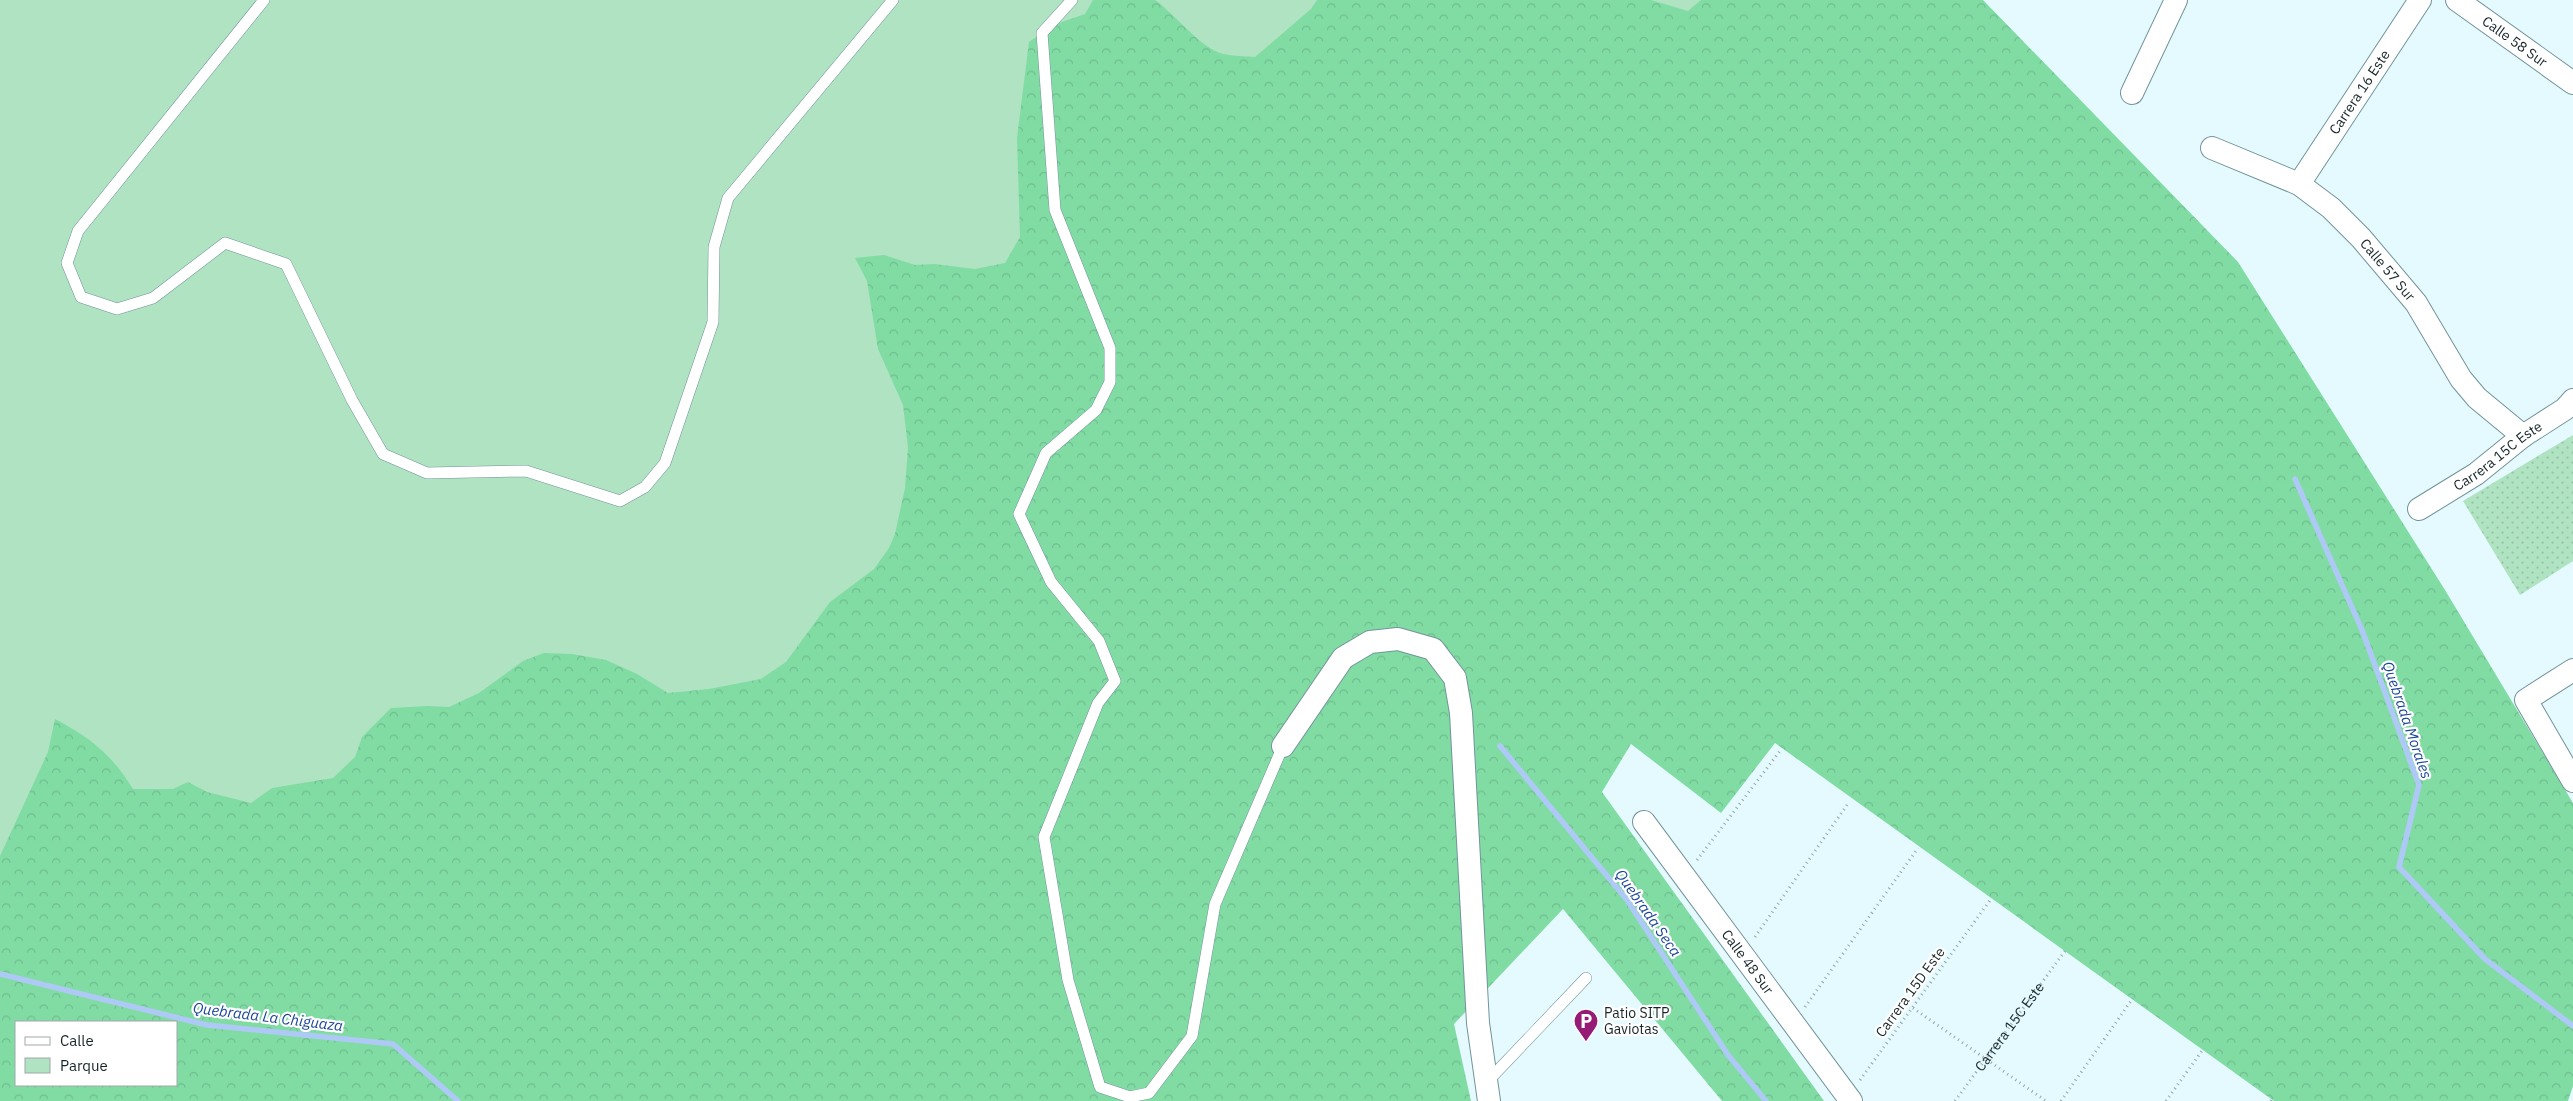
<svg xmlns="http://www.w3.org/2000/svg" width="2573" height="1101" viewBox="0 0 2573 1101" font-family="'IBM Plex Sans',sans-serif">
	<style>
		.grass { fill: url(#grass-dots) }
		.forest { fill: url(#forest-crowns); fill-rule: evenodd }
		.park { fill: #afe3c1 }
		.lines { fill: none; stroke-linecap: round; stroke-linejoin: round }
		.stream { stroke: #afc9f7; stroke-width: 5.5 }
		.service-casing { stroke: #72949a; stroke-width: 12 }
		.minor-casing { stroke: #72949a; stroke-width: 24 }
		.path { stroke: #95a7aa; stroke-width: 3; stroke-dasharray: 1 4; stroke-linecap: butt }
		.service { stroke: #fff; stroke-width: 11 }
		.minor { stroke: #fff; stroke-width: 22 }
		.labels { text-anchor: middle; stroke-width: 4.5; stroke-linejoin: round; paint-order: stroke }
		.street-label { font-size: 14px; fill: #172527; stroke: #fff }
		.poi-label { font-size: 14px; fill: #172527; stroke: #fff; text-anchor: start }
		.water-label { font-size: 15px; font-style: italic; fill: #1a449a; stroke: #fff }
	</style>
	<defs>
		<pattern id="grass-dots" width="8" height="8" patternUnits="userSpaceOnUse" patternTransform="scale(1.25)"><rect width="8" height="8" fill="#afe3c1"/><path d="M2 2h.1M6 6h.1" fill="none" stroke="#96c3a6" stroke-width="1.8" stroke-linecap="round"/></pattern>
		<pattern id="forest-crowns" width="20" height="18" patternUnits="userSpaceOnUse" patternTransform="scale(1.25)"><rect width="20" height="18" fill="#81dca4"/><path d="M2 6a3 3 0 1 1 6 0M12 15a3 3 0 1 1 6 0" fill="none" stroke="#6fbd8d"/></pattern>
	</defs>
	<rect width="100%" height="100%" fill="#e5fafe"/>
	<!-- grass -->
	<path class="grass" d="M2573,435V561L2520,595L2463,501Z"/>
	<!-- forest -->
	<path class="forest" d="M0,0H1983L2238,262L2445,590L2573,803V1086L2568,1101H2274L1775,743L1721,813L1631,744L1602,792L1824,1101H1722L1563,909L1454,1024L1471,1101H0ZM16,1022H176V1085H16Z"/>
	<!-- park -->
	<g class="park">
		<path d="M0,0H1093L1085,14L1053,25L1029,42L1017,138L1020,237L1005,263L975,269L934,264L915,265L884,255L855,258L867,281L878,349L903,405L908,447L905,488L895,534L889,548L874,569L830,602L786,662L761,679L709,689L668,693L637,674L606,660L572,654L544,653L523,661L479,693L449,707L428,706L391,708L362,737L355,757L333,778L272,788L251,803L207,792L188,782L173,789H133C112,755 91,738 55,719L48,752L0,856Z"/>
		<path d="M1155,0H1317L1311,9L1255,57C1245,56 1233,56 1223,54C1200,48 1175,14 1155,0Z"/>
		<path d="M1651,0H1701L1688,11Z"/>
	</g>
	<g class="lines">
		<!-- stream -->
		<g class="stream">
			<path d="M2295,479L2362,630L2419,785L2399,867L2485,959L2573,1026"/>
			<path d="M1500,746L1627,900L1728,1055L1766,1101"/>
			<path d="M0,974L207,1025L393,1044L458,1101"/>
		</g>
		<defs>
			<g id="service">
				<path d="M264,0L78,231L67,263L81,297L117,309L153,298L225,243L286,264L352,400L383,454L427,473L526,471L620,501L645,487L665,463L713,322L714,247L728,198L893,0"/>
				<path d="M1072,0L1042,33L1055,210L1110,348V382L1096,410L1046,453L1019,514L1051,582L1099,641L1115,681L1098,703L1044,837L1068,980L1100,1087L1130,1097L1149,1093L1192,1036L1215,904L1283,746"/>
				<path d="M1486,1083L1586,978"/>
			</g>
			<g id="minor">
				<path id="s2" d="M2457,0L2573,83"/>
				<path d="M2132,93L2176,0"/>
				<path id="s3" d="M2212,148L2299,184L2331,208L2361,238L2416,303L2461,379L2477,398L2523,436"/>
				<path id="s4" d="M2299,184L2420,0"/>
				<path id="s5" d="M2419,509L2476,474L2523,436L2565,409L2573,400"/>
				<path d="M2573,670L2526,700L2573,781"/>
				<path d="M1283,746L1343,658L1370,642L1398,639L1433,649L1455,678L1461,713L1478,1023L1489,1101"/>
				<path id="s6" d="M1644,822L1851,1101"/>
			</g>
		</defs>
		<!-- service casing -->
		<use href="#service" class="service-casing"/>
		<!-- minor casing -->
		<use href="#minor" class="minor-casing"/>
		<!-- path -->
		<g class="path">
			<path d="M1697,860L1780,751"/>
			<path d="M1755,937L1847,805"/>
			<path d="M1805,1007L1918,848"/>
			<path d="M1913,1008L2046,1101"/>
			<path d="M1860,1080L1991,899"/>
			<path id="s1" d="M1955,1101L2065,951"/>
			<path d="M2061,1101L2133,998"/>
			<path d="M2166,1101L2204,1048"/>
			<path d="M2271,1101L2273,1098"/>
		</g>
		<!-- service -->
		<use href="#service" class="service"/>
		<!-- minor -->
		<use href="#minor" class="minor"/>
	</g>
	<!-- icons -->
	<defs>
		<symbol id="parking-pin" viewBox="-11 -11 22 30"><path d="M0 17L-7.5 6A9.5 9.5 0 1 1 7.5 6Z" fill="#961b75" stroke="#fff"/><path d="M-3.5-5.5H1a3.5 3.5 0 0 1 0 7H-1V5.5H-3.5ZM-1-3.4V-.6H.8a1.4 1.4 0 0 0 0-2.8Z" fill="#fff"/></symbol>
	</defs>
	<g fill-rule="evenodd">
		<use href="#parking-pin" x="1572" y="1007" width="28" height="38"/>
	</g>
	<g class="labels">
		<!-- street labels -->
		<g class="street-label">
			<text dy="5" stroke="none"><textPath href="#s2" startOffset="71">Calle 58 Sur</textPath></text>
			<text dy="5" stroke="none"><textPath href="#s4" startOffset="110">Carrera 16 Este</textPath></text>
			<text dy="5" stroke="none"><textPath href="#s3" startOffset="218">Calle 57 Sur</textPath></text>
			<text dy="5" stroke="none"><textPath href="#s5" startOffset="95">Carrera 15C Este</textPath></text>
			<text dy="5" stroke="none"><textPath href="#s6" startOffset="174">Calle 48 Sur</textPath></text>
			<text transform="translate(1910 992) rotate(-54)" y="5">Carrera 15D Este</text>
			<text dy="5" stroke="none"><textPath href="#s1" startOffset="92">Carrera 15C Este</textPath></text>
		</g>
		<!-- poi labels -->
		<g class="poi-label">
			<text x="1604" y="1018">Patio SITP<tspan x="1604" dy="16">Gaviotas</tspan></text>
		</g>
		<!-- water labels -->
		<g class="water-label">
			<text transform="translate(2407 720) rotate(71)" y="5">Quebrada Morales</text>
			<text transform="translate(1648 913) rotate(55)" y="5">Quebrada Seca</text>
			<text transform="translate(268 1017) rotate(7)" y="5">Quebrada La Chiguaza</text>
		</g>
	</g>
	<!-- legend -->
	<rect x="15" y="1021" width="162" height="65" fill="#ffffff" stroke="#a2a8a9"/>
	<rect x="25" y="1037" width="25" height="8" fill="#ffffff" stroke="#a2a8a9"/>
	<text x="60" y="1046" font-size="15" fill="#172527">Calle</text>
	<rect x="25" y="1058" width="25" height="15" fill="#afe3c1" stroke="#a2a8a9"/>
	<text x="60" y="1071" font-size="15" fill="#172527">Parque</text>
</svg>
